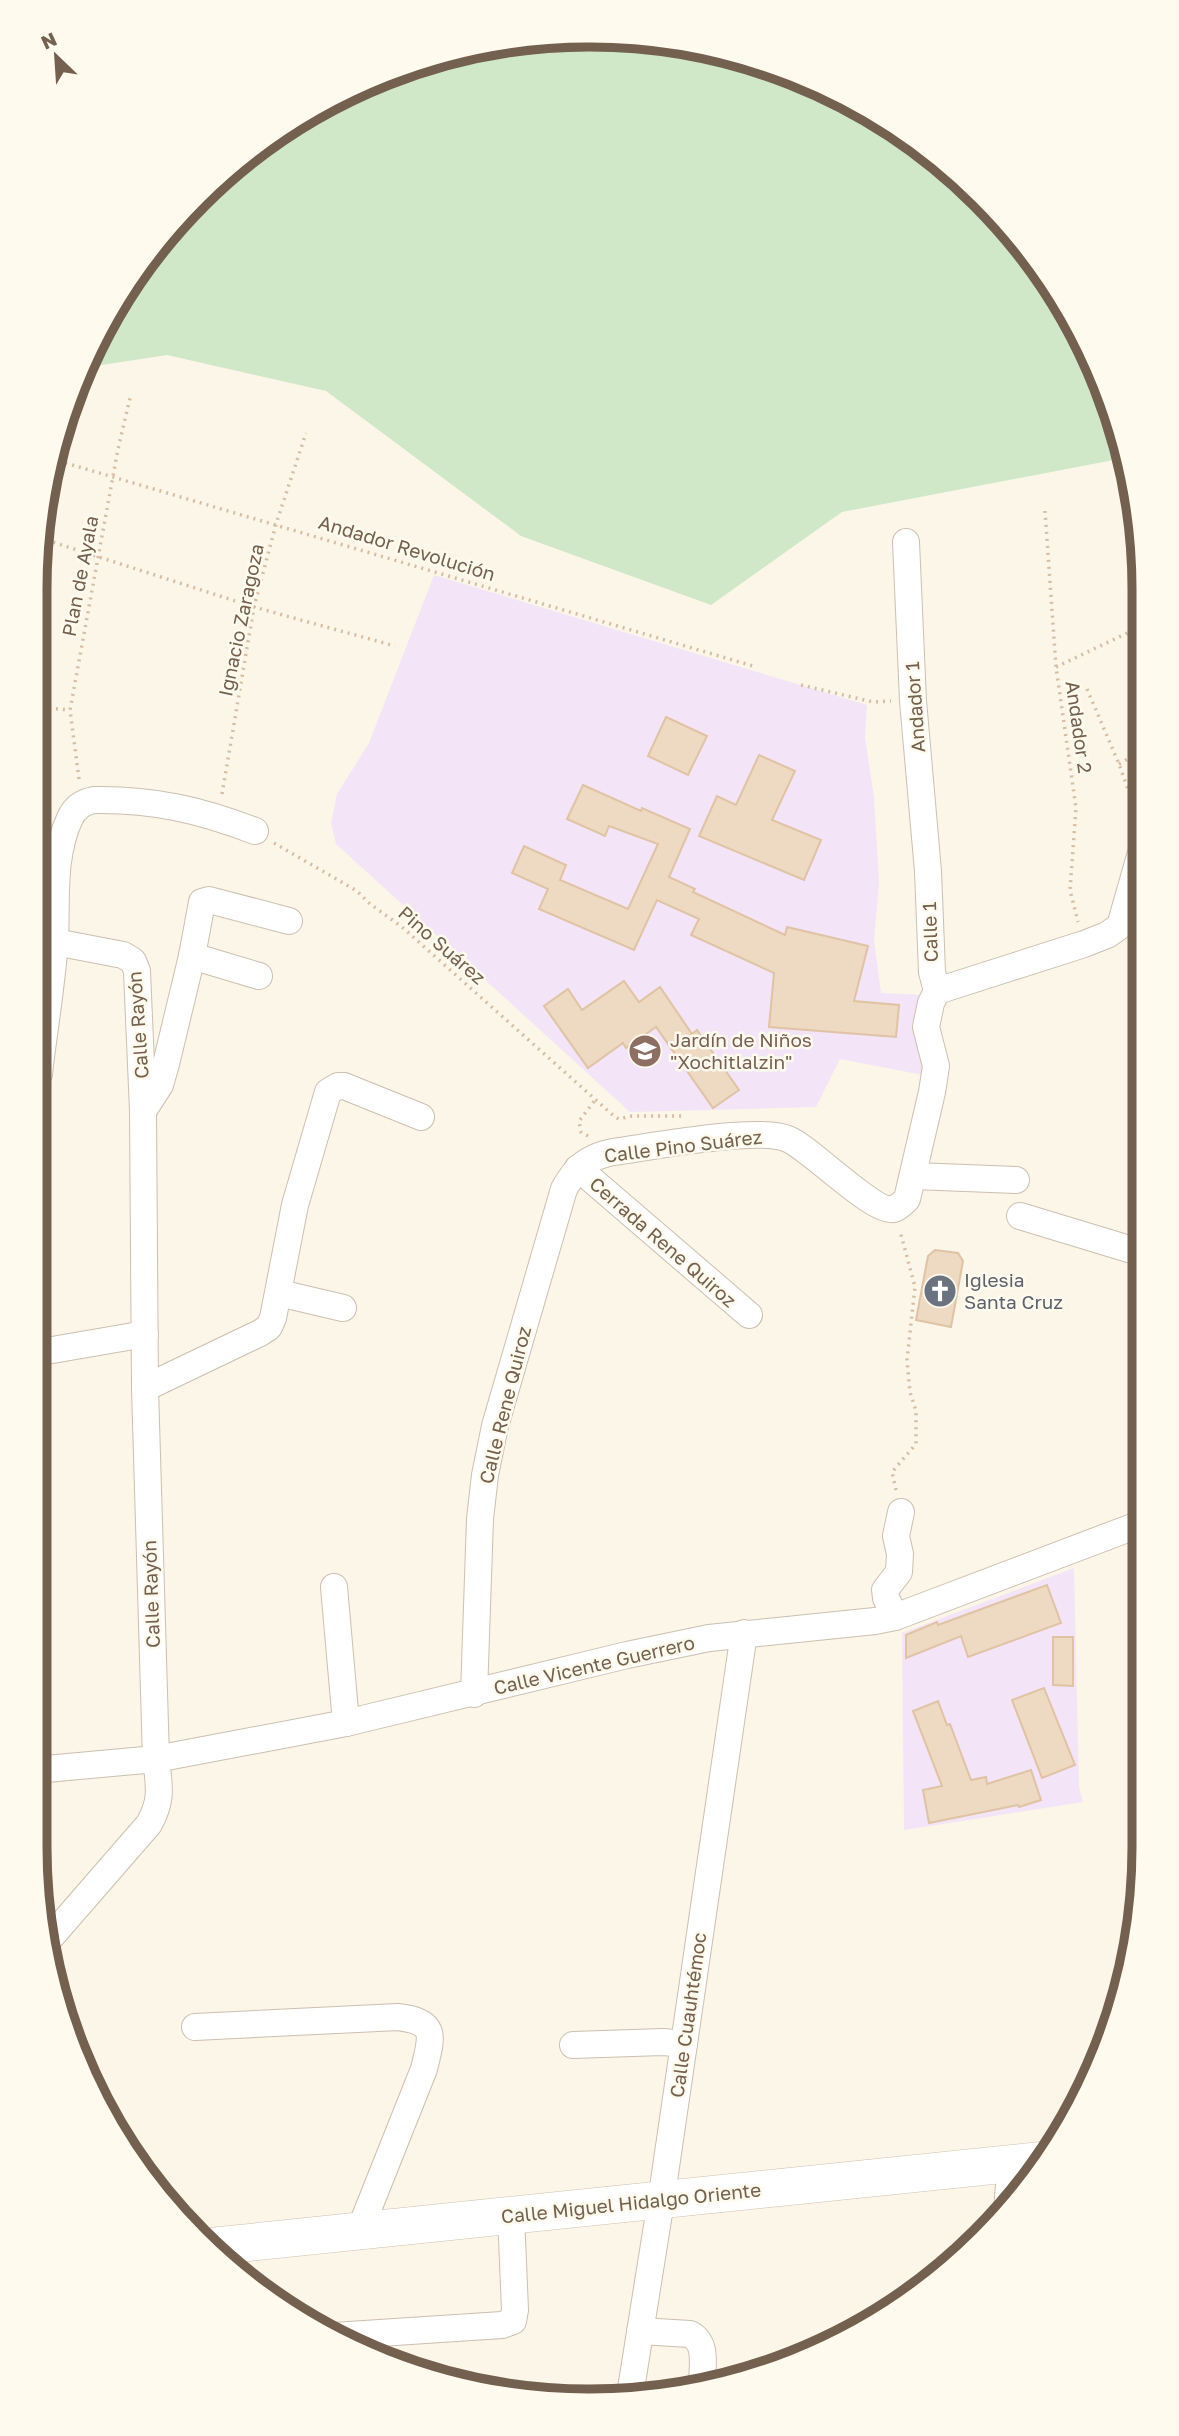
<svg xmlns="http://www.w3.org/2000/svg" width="1179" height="2436" viewBox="0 0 1179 2436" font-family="'Golos Text',sans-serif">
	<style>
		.education { fill: #f3e5f7 }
		.green { fill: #d0e8c8 }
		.building { fill: #eed9c2; stroke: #dfc3a4; stroke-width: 2 }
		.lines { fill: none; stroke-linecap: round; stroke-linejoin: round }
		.street-casing { stroke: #ccbfaf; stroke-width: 28 }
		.secondary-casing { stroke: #cec0ad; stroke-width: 38 }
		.path { stroke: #d3bda5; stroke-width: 3.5; stroke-dasharray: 2 5; stroke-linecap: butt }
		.street { stroke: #fff; stroke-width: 26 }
		.secondary { stroke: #fff; stroke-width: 37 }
		.labels { text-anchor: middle; stroke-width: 5; stroke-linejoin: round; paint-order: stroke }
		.street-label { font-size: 19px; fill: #73604e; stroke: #fefaee }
		.education-label { font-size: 19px; fill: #785e54; stroke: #fefaee; text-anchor: start }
		.worship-label { font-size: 19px; fill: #5b616d; stroke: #fefaee; text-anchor: start }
		.rim { fill: none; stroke: #73604e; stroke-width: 9 }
	</style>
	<rect width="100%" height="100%" fill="#fbf6e8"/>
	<!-- education -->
	<g class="education">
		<path d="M434,575L867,705L865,737L874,797L879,883L874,940L881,993L922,995L923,1075L840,1059L816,1107L630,1112L336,844L331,823L337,794L369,743Z"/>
		<path d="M1074,1568L1079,1787L1083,1802L904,1830L902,1633Z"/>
	</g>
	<!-- green -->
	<path class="green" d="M590,35L698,46L802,77L927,150L1030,252L1102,378L1124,458L842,512L711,605L521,536L326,391L167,355L82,368L129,281L198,197L282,128L378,77L482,46Z"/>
	<!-- building -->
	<g class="building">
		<path d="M666,717L707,736L688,775L648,756Z"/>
		<path d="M759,755L795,771L772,820L821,840L804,880L699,836L717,796L736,805Z"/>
		<path d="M583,785L641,811L642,808L690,829L669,877L695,889L693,892L785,935L787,927L868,946L854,1001L899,1005L896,1037L769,1027L774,973L691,935L699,919L657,900L634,950L539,909L548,889L512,873L524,846L566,865L560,880L628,909L658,844L609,826L605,836L567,819Z"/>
		<path d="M624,981L639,1002L660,987L692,1034L697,1030L739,1090L713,1108L656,1027L626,1048L623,1043L588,1068L544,1006L568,989L582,1010Z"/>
		<path d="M935,1250L958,1253L963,1261L951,1327L916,1320L928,1256Z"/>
		<path d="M1047,1585L1061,1623L968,1657L961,1636L906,1658V1635L937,1622L938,1625Z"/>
		<path d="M1053,1637H1073V1686L1053,1685Z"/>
		<path d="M1044,1688L1075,1765L1042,1778L1012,1700Z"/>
		<path d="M938,1701L947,1725L950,1724L971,1780L986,1777L987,1784L1031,1770L1041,1800L1019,1807L1018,1805L929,1823L923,1790L942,1786L913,1711Z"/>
	</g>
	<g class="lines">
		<defs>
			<g id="street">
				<path d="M906,542L913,701L928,871L932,972L937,991"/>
				<path d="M35,847L61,845"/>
				<path d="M192,956L259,976"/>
				<path d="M39,1074C44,1029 52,985 55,940C57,900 52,856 70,818C75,807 83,802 94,800C153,799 200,810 255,831"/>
				<path d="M143,1111L160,1085L166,1064L192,956L202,902L209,900L289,921"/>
				<path d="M578,1168L749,1315"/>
				<path d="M914,1176L1016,1180"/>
				<path d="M1020,1216L1142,1253"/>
				<path d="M279,1293L343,1308"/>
				<path d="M35,1353L145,1334"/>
				<path d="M145,1388L260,1333L269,1327L273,1318L295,1205L328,1092L338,1086H344L421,1117"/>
				<path d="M334,1587L346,1723"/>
				<path d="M895,1617L886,1598L885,1590L899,1572L900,1554L896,1536L901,1512"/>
				<path d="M474,1694L480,1519L485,1475L495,1426L564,1189C576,1167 588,1157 613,1152C650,1147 759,1126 788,1139C810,1148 874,1214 894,1209C899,1207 904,1202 907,1199L932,1092L936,1066L926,1027L931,1003L937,991L1084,944L1107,935L1120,926L1140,856"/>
				<path d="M35,1770L156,1759L346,1723L627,1655L709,1638L875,1621L895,1617L1143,1523"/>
				<path d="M50,1938L149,1824C163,1799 159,1786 156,1759L145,1388L143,1111L137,971L133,961L123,955L55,942"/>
				<path d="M195,2027L398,2017C438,2022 432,2036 424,2069L359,2232"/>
				<path d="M573,2045L663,2042L684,2044"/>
				<path d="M1007,2208L1011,2163"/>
				<path d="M640,2331L690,2334C708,2343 702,2367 702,2384"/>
				<path d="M334,2336L502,2325L513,2321L515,2310L511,2215"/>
				<path d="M630,2395L661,2201L744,1633"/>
			</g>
			<path id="secondary" d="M215,2246L1046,2160"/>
		</defs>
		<!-- street casing -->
		<use href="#street" class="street-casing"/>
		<!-- secondary casing -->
		<use href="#secondary" class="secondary-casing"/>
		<!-- path -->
		<g class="path">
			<path d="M52,459L753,666"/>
			<path d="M1125,485L1136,504"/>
			<path d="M1045,511L1056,667L1076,808L1070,890L1078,922"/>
			<path d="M40,538L254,607L395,646"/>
			<path d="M1056,667L1140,627"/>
			<path d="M801,685L873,702L891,701"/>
			<path d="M1087,689L1119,764L1140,823"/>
			<path d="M35,707L70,710"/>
			<path d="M1119,764L1140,752"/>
			<path d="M79,779L70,710L118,449L130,398"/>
			<path d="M222,794L254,607L276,524L306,433"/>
			<path d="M274,843L357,891L370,904L402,927L615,1117L619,1119L632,1116H686"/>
			<path d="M588,1136L581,1132L579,1121L596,1099"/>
			<path d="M896,1490L892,1472L916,1444V1411L910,1392L907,1360L915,1287L900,1231"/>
		</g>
		<!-- street -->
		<use href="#street" class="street"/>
		<!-- secondary -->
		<use href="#secondary" class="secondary"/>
	</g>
	<!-- icons -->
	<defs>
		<symbol id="school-disc" viewBox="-11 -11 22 22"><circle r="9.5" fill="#8d6e63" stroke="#fefaee"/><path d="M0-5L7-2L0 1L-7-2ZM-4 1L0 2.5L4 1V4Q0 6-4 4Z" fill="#fff"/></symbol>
		<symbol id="church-disc" viewBox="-11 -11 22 22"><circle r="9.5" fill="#6b7280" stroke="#fefaee"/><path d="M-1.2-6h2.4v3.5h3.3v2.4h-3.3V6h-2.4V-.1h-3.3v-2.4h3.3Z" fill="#fff"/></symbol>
	</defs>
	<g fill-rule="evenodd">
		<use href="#school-disc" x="626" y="1032" width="38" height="38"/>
		<use href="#church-disc" x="921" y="1272" width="38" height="38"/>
	</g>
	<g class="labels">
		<!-- street labels -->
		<g class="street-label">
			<text transform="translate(407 548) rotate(17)" y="7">Andador Revolución</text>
			<text transform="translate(80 576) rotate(-79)" y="7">Plan de Ayala</text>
			<text transform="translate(241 620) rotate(-78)" y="7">Ignacio Zaragoza</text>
			<text transform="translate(915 707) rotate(-94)" y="7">Andador 1</text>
			<text transform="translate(1079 727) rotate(82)" y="7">Andador 2</text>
			<text transform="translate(930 932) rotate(-92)" y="7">Calle 1</text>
			<text transform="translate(442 945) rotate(41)" y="7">Pino Suárez</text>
			<text transform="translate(138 1025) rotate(-94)" y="7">Calle Rayón</text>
			<text transform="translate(683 1146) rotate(-7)" y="7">Calle Pino Suárez</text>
			<text transform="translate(663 1242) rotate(41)" y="7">Cerrada Rene Quiroz</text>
			<text transform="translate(505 1405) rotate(-76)" y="7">Calle Rene Quiroz</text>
			<text transform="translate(151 1594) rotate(-92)" y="7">Calle Rayón</text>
			<text transform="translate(594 1665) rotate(-13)" y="7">Calle Vicente Guerrero</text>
			<text transform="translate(688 2015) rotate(-82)" y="7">Calle Cuauhtémoc</text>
			<text transform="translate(631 2203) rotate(-6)" y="7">Calle Miguel Hidalgo Oriente</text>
		</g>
		<!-- education labels -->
		<g class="education-label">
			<text x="670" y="1047">Jardín de Niños<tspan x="670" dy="22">"Xochitlalzin"</tspan></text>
		</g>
		<!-- worship labels -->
		<g class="worship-label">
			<text x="964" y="1287">Iglesia<tspan x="964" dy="22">Santa Cruz</tspan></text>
		</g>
	</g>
	<!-- crop -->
	<path d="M0 0H1179V2436H0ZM589 47H590A542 542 0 0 1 1132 589V1847A542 542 0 0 1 590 2389H589A542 542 0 0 1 47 1847V589A542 542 0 0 1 589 47Z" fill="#fefaee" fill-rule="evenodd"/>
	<path class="rim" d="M589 47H590A542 542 0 0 1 1132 589V1847A542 542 0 0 1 590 2389H589A542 542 0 0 1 47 1847V589A542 542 0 0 1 589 47Z"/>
	<!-- north arrow -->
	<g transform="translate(56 56) rotate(335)" stroke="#fefaee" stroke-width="5" paint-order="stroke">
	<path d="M0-5L12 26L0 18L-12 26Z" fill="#73604e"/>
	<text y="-10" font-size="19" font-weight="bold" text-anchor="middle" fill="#73604e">N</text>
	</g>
</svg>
